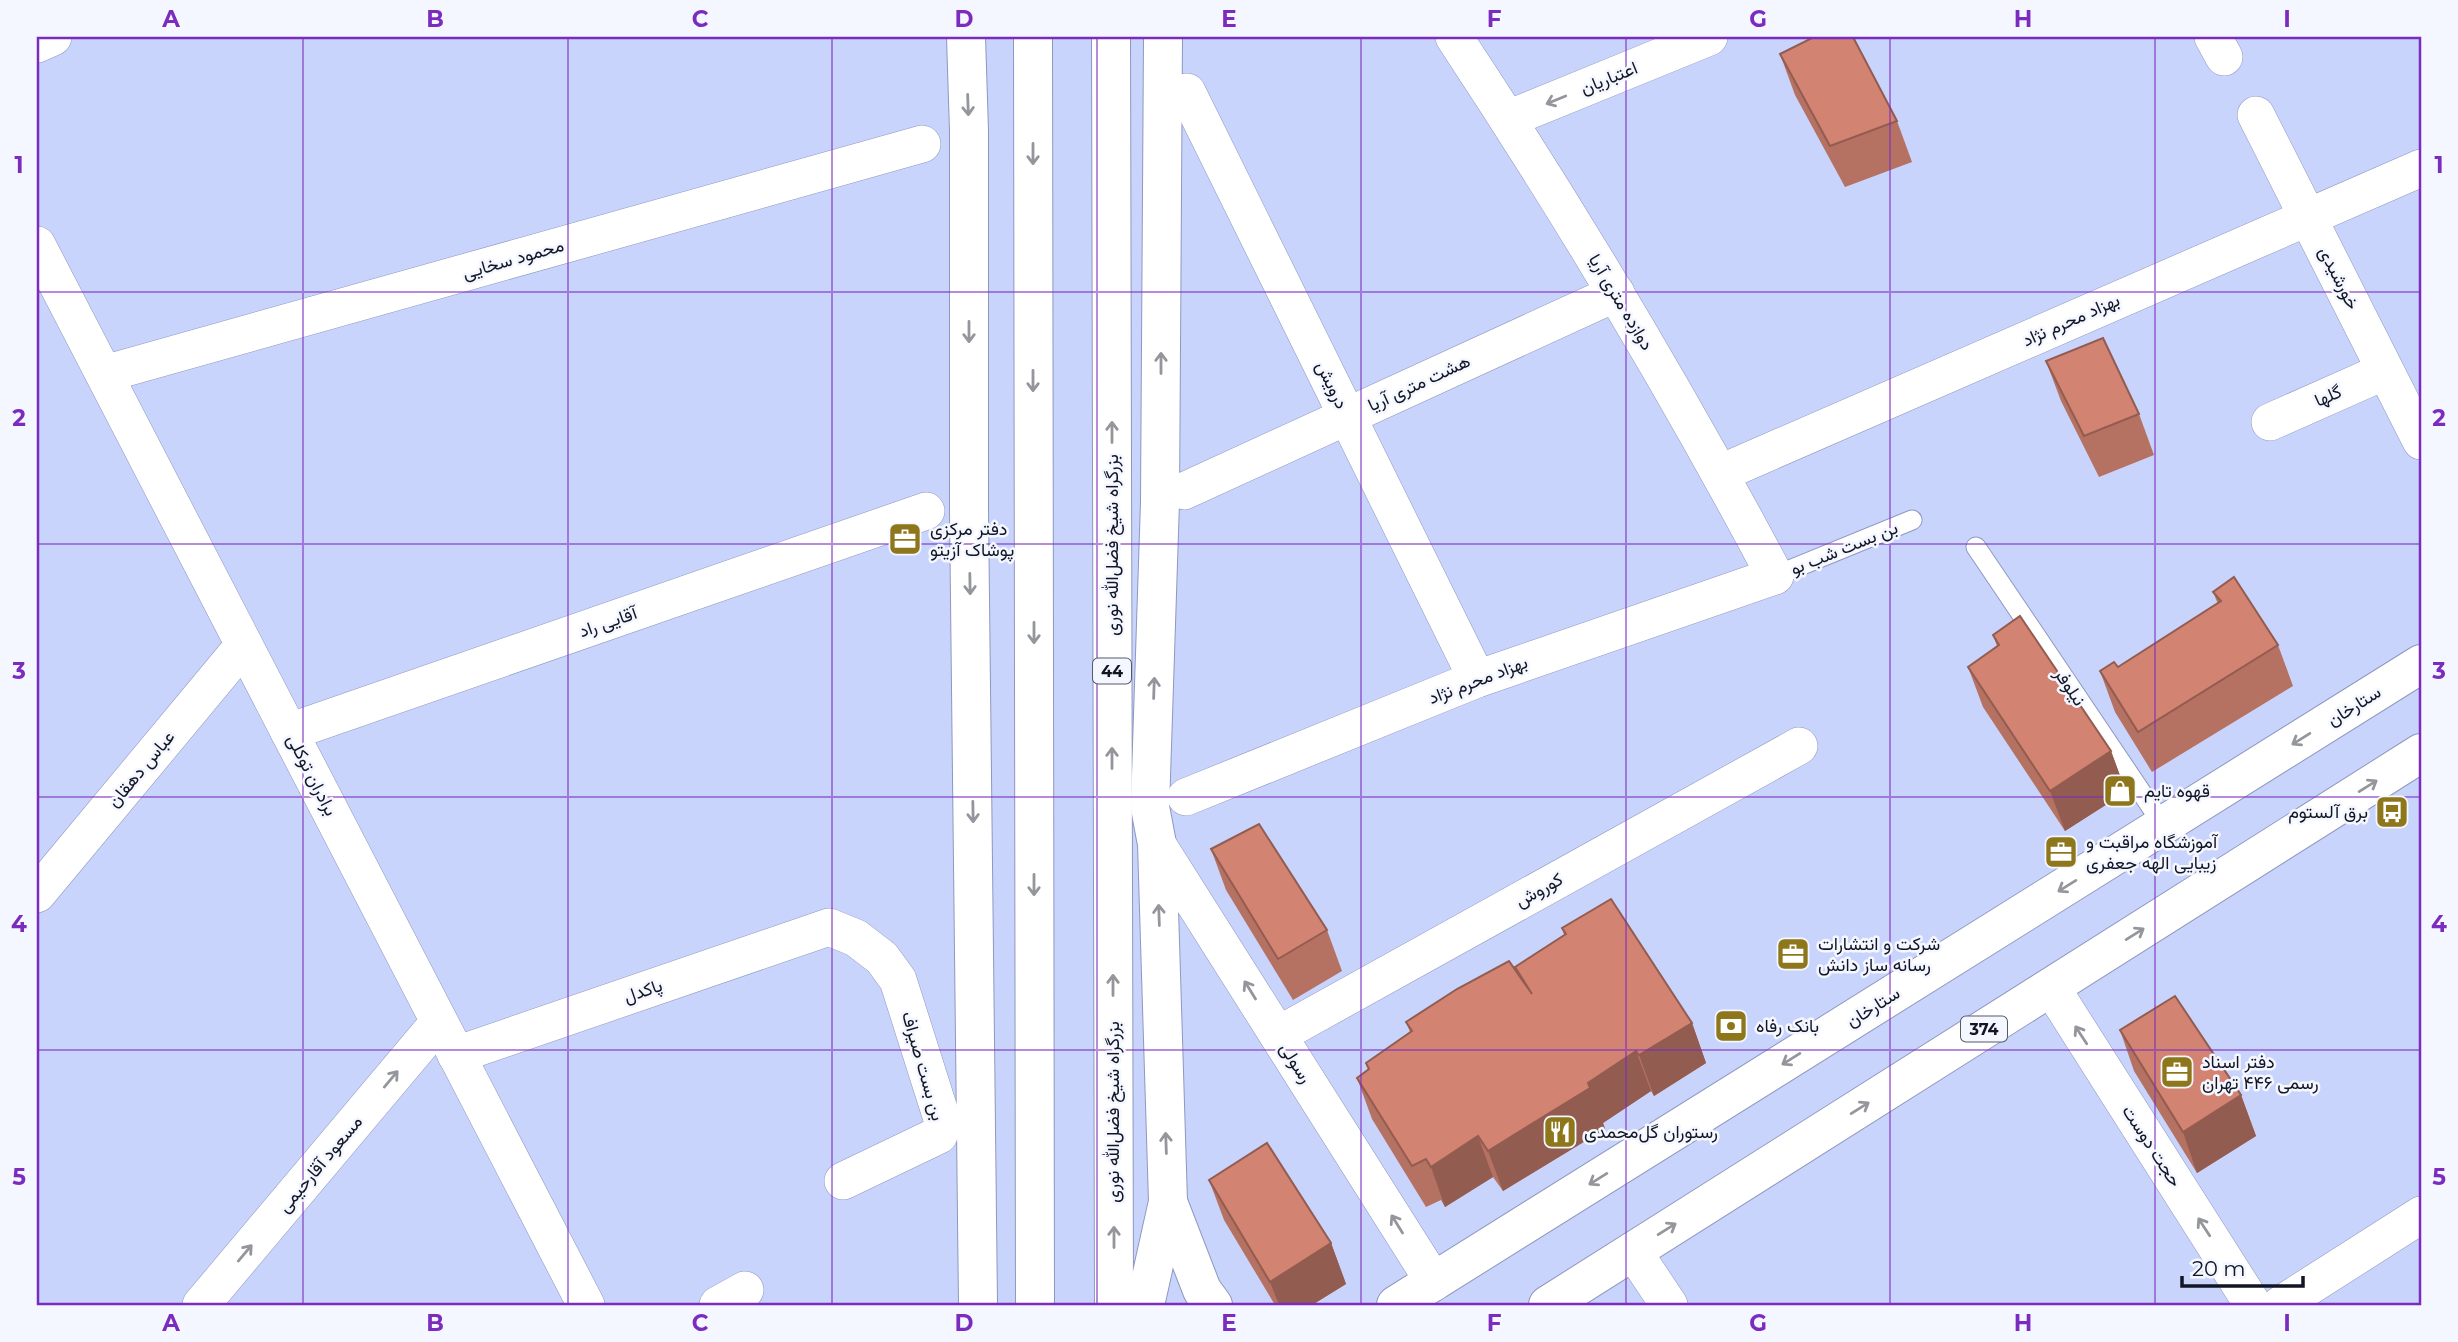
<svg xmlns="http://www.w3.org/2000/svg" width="2458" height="1342" viewBox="0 0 2458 1342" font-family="Montserrat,Vazirmatn,sans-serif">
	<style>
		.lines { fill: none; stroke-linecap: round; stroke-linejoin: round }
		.lane-casing { stroke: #8e98bf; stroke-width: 21 }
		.street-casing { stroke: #8e98bf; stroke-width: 38 }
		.primary-casing { stroke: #8e98bf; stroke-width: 40 }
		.highway-casing { stroke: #8e98bf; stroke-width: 40 }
		.lane { stroke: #fff; stroke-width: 19 }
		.street { stroke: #fff; stroke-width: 37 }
		.primary { stroke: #fff; stroke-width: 38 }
		.highway { stroke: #fff; stroke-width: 38 }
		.wall { fill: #b57162 }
		.shaded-wall { fill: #935c50 }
		.building { fill: #d28372; stroke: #935c50; stroke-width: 2 }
		.oneway { stroke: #94969c }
		.grid { fill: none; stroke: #7b2cbf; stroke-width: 2; stroke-opacity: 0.55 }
		.labels { text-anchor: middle; stroke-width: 5; stroke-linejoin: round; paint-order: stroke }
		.shield { fill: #f4f7ff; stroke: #565a66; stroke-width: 2 }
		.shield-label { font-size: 16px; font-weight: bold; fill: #121624 }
		.street-label { font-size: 18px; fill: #121624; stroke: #f4f7ff }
		.poi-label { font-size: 18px; fill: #121624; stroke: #f4f7ff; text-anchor: start }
		.neatline { fill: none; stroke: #7b2cbf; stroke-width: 2.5 }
		.grid-label { font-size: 23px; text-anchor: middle; font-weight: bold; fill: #7b2cbf }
	</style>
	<rect width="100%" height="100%" fill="#c9d4fd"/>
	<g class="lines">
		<defs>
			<g id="lane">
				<path d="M1976,547L2164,826"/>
				<path d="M1775,576L1912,520"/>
			</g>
			<g id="street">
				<path d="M2213,37L2224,57"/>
				<path d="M37,44L53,37"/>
				<path d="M1187,92L1477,679"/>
				<path d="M2256,115L2421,441"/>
				<path d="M1508,119L1709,37"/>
				<path d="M37,245L586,1305"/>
				<path d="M104,374L922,144"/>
				<path d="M2270,422L2385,371"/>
				<path d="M1721,473L2421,168"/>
				<path d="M1184,491L1616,293"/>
				<path d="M289,732L926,511"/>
				<path d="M1186,797L1477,679L1775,576C1677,391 1569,211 1454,37"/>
				<path d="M1157,844L1434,1282"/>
				<path d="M37,894L244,645"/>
				<path d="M2051,987L2253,1305"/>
				<path d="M1278,1035L1799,746"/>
				<path d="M456,1055L829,927L856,938L882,958L898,980L943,1122L939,1135L843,1181"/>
				<path d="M1633,1251L1669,1305"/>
				<path d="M201,1305L439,1022"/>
				<path d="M718,1305L745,1290"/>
				<path d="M2280,1305L2421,1215"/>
			</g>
			<g id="primary">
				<path d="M1396,1305L2421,664"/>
				<path d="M1548,1305L2421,753"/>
			</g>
			<g id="highway">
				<path d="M966,37L969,131V511L978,1305"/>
				<path d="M1033,37L1035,1305"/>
				<path d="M1111,37L1114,1305"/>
				<path d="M1168,1202L1202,1290L1213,1305"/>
				<path d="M1145,1305L1168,1202L1157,844L1150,807L1160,502L1163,37"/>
			</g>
		</defs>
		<!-- lane casing -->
		<use href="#lane" class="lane-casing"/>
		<!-- street casing -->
		<use href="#street" class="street-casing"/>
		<!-- primary casing -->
		<use href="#primary" class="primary-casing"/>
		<!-- highway casing -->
		<use href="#highway" class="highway-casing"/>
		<!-- lane -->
		<use href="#lane" class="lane"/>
		<!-- street -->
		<use href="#street" class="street"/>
		<!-- primary -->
		<use href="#primary" class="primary"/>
		<!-- highway -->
		<use href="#highway" class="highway"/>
	</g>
	<!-- wall -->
	<g class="wall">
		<path d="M1780,54L1897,121L1912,162L1845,187L1795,95Z"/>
		<path d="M2046,361L2139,414L2154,455L2099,477L2061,401Z"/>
		<path d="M2213,592L2278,645L2293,686L2152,772L2115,712L2100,671L2118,667L2218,604Z"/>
		<path d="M1993,635L2111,751L2126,792L2065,831L1983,707L1968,667L1997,646Z"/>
		<path d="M1211,849L1327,930L1342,971L1293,1000L1226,890Z"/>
		<path d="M1562,928L1692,1023L1706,1063L1654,1096L1651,1091L1603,1123L1605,1129L1503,1191L1493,1177L1445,1207L1441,1200L1426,1207L1372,1119L1357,1078L1368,1069L1366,1063L1410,1032L1406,1022L1517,972L1515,967L1564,935Z"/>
		<path d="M2120,1030L2241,1095L2256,1136L2197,1173L2134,1071Z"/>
		<path d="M1209,1180L1331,1243L1346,1284L1312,1305H1275L1224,1220Z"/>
	</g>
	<!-- shaded-wall -->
	<g class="shaded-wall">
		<path d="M2111,751L2126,792L2065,831L2050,791Z"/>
		<path d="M1692,1023L1706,1063L1654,1096L1639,1055Z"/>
		<path d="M1636,1051L1651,1091L1603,1123L1605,1129L1503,1191L1488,1151Z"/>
		<path d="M2241,1095L2256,1136L2197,1173L2183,1132Z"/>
		<path d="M1478,1136L1493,1177L1445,1207L1431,1167Z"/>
		<path d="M1331,1243L1346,1284L1312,1305H1279L1270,1282Z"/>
	</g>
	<!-- building -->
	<g class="building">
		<path d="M1814,37H1853L1897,121L1830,146L1780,54Z"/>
		<path d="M2103,338L2139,414L2084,436L2046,361Z"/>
		<path d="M2234,577L2278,645L2138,732L2100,671L2114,662L2118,667L2221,601L2213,592Z"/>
		<path d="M2020,616L2111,751L2050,791L1968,667L1999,645L1993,635Z"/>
		<path d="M1259,824L1327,930L1278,959L1211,849Z"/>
		<path d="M1611,899L1692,1023L1639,1055L1636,1051L1588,1083L1590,1088L1488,1151L1478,1136L1431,1167L1426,1159L1412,1166L1357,1078L1369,1069L1366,1063L1412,1031L1406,1022L1457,989L1509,961L1532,994L1515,967L1566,934L1562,928Z"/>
		<path d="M2175,996L2241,1095L2183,1132L2120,1030Z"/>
		<path d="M1267,1143L1331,1243L1270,1282L1209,1180Z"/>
	</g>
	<!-- one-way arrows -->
	<defs><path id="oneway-shaft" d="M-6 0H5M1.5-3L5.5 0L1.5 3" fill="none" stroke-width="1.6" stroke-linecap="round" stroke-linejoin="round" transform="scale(1.75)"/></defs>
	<g class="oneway">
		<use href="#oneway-shaft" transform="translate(1556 100) rotate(158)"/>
		<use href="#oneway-shaft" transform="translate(968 105) rotate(88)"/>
		<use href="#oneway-shaft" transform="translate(1033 154) rotate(90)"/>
		<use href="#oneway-shaft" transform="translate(969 332) rotate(90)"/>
		<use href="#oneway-shaft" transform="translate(1161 363) rotate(-90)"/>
		<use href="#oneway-shaft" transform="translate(1033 381) rotate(90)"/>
		<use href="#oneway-shaft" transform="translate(1112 432) rotate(-90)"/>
		<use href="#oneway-shaft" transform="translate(970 584) rotate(89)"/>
		<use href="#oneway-shaft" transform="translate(1034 633) rotate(90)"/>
		<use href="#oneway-shaft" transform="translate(1154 688) rotate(-88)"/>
		<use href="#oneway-shaft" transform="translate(2301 739) rotate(148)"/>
		<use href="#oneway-shaft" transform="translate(1112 758) rotate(-90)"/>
		<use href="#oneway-shaft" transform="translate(2368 786) rotate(-32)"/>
		<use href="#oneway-shaft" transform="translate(973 812) rotate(89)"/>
		<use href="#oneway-shaft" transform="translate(1034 885) rotate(90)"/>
		<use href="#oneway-shaft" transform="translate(2067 886) rotate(148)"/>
		<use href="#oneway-shaft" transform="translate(1159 915) rotate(-92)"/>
		<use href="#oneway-shaft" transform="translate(2135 934) rotate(-32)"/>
		<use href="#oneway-shaft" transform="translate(1113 985) rotate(-90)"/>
		<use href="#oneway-shaft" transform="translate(1250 990) rotate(-122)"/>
		<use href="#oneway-shaft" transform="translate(2081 1035) rotate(-123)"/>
		<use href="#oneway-shaft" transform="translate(1791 1059) rotate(148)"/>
		<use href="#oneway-shaft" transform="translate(391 1079) rotate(-50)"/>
		<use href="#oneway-shaft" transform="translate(1860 1108) rotate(-32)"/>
		<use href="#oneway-shaft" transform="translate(1166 1143) rotate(-92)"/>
		<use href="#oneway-shaft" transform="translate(1598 1179) rotate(148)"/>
		<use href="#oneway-shaft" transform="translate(1397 1224) rotate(-122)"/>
		<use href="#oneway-shaft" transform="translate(2204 1227) rotate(-123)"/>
		<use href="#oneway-shaft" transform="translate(1667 1229) rotate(-32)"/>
		<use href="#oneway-shaft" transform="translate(1114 1237) rotate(-90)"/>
		<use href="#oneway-shaft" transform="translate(245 1253) rotate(-50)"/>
	</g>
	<!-- grid -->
	<path class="grid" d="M303,37V1305M568,37V1305M832,37V1305M1097,37V1305M1361,37V1305M1626,37V1305M1890,37V1305M2155,37V1305M37,292H2421M37,544H2421M37,797H2421M37,1050H2421"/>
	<!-- icons -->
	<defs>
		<symbol id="office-square" viewBox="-11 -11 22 22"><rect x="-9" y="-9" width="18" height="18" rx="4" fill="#8e761a" stroke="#f4f7ff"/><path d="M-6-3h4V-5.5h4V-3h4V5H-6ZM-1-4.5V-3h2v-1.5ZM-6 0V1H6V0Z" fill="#fff"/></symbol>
		<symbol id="shop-square" viewBox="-11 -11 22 22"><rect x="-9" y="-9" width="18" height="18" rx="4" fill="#8e761a" stroke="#f4f7ff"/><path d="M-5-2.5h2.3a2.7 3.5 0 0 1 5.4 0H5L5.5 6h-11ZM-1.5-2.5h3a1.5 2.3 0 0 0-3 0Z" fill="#fff"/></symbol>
		<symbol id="bus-square" viewBox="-11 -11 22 22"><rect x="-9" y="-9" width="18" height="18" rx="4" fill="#8e761a" stroke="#f4f7ff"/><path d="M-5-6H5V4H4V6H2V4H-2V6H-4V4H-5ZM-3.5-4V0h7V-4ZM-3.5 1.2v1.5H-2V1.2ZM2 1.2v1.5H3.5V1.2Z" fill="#fff"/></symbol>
		<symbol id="bank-square" viewBox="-11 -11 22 22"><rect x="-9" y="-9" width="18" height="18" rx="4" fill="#8e761a" stroke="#f4f7ff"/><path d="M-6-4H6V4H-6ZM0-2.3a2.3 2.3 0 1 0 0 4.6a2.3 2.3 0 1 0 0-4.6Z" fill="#fff"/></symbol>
		<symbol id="restaurant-square" viewBox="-11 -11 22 22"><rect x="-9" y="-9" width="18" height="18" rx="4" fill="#8e761a" stroke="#f4f7ff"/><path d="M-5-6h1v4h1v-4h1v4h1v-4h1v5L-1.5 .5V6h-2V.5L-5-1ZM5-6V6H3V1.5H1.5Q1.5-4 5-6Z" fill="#fff"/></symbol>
	</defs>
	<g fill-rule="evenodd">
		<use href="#office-square" x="886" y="520" width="38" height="38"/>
		<use href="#shop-square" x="2101" y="772" width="38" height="38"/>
		<use href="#bus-square" x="2373" y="793" width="38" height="38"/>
		<use href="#office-square" x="2042" y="833" width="38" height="38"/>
		<use href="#office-square" x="1774" y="935" width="38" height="38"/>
		<use href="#bank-square" x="1712" y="1007" width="38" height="38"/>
		<use href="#office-square" x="2158" y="1053" width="38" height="38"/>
		<use href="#restaurant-square" x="1541" y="1113" width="38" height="38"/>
	</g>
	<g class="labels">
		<!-- shield labels -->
		<g class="shield">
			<rect x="1093" y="658.5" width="38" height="25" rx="5"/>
			<rect x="1961" y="1016.5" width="46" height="25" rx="5"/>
		</g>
		<g class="shield-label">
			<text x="1112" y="677">44</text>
			<text x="1984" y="1035">374</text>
		</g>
		<!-- street labels -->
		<g class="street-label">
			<text transform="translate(1609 78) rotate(-22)" y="6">اعتباریان</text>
			<text transform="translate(513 259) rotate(-16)" y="6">محمود سخایی</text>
			<text transform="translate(2339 278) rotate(63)" y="6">خورشیدی</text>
			<text transform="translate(1621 302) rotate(59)" y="6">دوازده متری آریا</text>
			<text transform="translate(2071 320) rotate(-24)" y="6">بهزاد محرم نژاد</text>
			<text transform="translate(1419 383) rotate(-25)" y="6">هشت متری آریا</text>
			<text transform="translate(1332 385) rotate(64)" y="6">درویش</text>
			<text transform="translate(2328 396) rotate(-24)" y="6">گلها</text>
			<text transform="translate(1112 545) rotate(-90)" y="6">بزرگراه شیخ فضل‌الله نوری</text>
			<text transform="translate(1844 548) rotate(-22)" y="6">بن بست شب بو</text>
			<text transform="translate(608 622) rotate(-19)" y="6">آقایی راد</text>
			<text transform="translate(1478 680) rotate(-21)" y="6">بهزاد محرم نژاد</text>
			<text transform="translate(2070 687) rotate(56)" y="6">نیلوفر</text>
			<text transform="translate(2354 706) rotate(-32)" y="6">ستارخان</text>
			<text transform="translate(141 769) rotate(-50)" y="6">عباس دهقان</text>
			<text transform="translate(312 775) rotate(63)" y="6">برادران توکلی</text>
			<text transform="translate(1539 890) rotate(-29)" y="6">کوروش</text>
			<text transform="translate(643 991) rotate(-19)" y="6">پاکدل</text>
			<text transform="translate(1873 1007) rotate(-32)" y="6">ستارخان</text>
			<text transform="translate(1296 1063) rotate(58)" y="6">رسولی</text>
			<text transform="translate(923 1066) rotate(74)" y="6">بن بست صیراف</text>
			<text transform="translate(1113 1112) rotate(-90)" y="6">بزرگراه شیخ فضل‌الله نوری</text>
			<text transform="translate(2152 1146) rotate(57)" y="6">حجت دوست</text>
			<text transform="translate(320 1164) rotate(-50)" y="6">مسعود آقارحیمی</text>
		</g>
		<!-- poi labels -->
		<g class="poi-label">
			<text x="930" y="535">دفتر مرکزی<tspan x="930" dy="21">پوشاک آزیتو</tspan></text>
			<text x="2144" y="797">قهوه تایم</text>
			<text x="2368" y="818" text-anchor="end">برق آلستوم</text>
			<text x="2086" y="848">آموزشگاه مراقبت و<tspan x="2086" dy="21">زیبایی الهه جعفری</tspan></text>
			<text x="1818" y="950">شرکت و انتشارات<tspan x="1818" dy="21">رسانه ساز دانش</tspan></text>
			<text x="1756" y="1032">بانک رفاه</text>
			<text x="2202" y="1068">دفتر اسناد<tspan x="2202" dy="21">رسمی ۴۴۶ تهران</tspan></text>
			<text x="1584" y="1138">رستوران گل‌محمدی</text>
		</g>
	</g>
	<!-- border -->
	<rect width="2458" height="1342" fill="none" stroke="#f4f7ff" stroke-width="77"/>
	<!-- scale -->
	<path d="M2182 1276v10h121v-10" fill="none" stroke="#121624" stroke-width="3.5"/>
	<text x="2192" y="1276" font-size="21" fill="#121624" stroke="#f4f7ff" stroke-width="5" paint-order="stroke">20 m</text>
	<rect x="38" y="38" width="2382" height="1266" class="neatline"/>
	<g class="grid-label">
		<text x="171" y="27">A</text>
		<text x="435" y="27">B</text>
		<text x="700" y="27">C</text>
		<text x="964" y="27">D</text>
		<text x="1229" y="27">E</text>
		<text x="1494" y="27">F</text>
		<text x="1758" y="27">G</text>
		<text x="2023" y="27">H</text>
		<text x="2287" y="27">I</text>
		<text x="19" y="173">1</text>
		<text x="2439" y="173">1</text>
		<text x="19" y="426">2</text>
		<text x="2439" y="426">2</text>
		<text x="19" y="679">3</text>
		<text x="2439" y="679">3</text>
		<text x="19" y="932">4</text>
		<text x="2439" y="932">4</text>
		<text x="19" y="1185">5</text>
		<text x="2439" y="1185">5</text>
		<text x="171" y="1331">A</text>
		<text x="435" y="1331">B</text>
		<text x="700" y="1331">C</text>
		<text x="964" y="1331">D</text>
		<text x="1229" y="1331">E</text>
		<text x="1494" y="1331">F</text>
		<text x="1758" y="1331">G</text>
		<text x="2023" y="1331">H</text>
		<text x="2287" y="1331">I</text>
	</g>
</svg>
